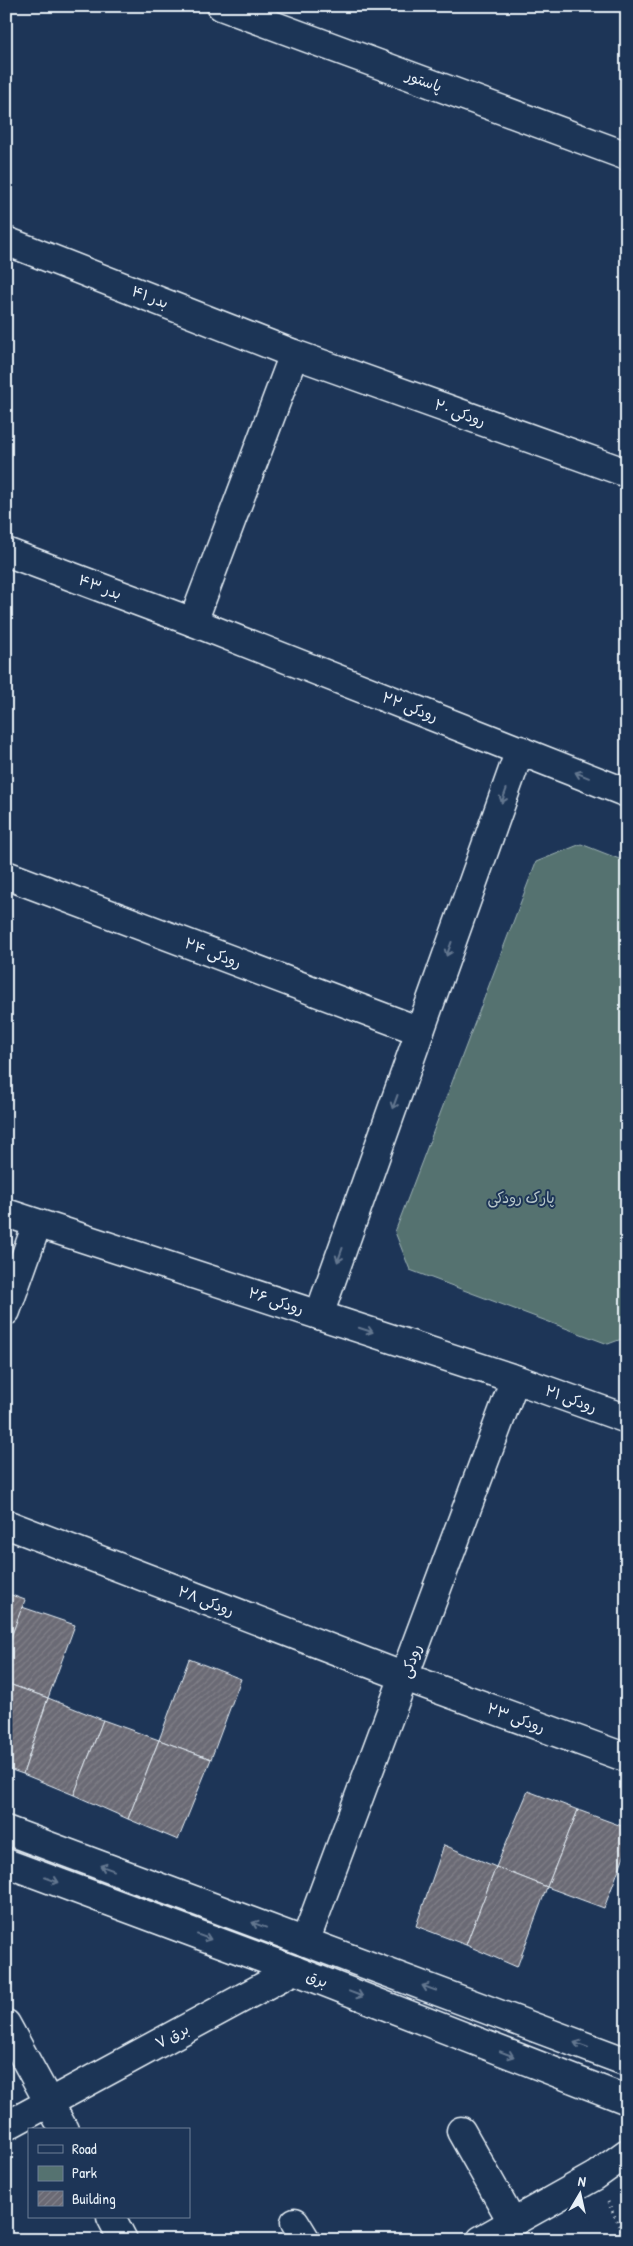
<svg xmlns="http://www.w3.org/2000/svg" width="633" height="2246" viewBox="0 0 633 2246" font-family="'Patrick Hand','Playpen Sans Arabic',sans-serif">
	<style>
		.green { fill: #557270; stroke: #9eb2b4 }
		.building { fill: url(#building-hatch); stroke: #e8f1f8 }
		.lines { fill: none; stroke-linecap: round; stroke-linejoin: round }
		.street-casing { stroke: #e8f1f8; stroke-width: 31 }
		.secondary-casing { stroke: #e8f1f8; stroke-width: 31 }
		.path { stroke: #e8f1f8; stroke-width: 3; stroke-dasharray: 1 4; stroke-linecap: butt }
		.street { stroke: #1d3557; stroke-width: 28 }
		.secondary { stroke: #1d3557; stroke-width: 28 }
		.oneway { stroke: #64778f }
		.labels { text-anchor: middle; stroke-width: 4; stroke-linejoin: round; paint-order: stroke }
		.street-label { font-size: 15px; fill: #e8f1f8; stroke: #1d3557 }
		.park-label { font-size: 15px; fill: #b5c5c8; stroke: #1d3557 }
	</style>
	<defs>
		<pattern id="building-hatch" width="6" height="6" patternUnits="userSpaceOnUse" patternTransform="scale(1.25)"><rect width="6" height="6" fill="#6b6a74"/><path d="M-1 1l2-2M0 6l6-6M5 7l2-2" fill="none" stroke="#808089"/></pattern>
	</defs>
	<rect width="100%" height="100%" fill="#1d3557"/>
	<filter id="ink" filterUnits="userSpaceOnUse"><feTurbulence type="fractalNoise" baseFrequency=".02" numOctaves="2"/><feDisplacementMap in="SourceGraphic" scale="10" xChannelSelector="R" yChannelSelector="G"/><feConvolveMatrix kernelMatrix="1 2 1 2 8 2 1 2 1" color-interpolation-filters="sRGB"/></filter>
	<g filter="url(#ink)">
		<!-- green -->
		<path class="green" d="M581,844L627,862V1337L608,1344L410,1270L395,1232L536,862Z"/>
		<!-- building -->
		<g class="building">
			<path d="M6,1593L25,1600L6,1651Z"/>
			<path d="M22,1607L75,1625L48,1698L6,1683V1651Z"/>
			<path d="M189,1659L241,1679L211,1759L159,1740Z"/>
			<path d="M6,1683L48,1698L23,1774L6,1768Z"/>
			<path d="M48,1698L103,1720L74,1795L23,1774Z"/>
			<path d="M103,1720L159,1740L128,1819L74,1795Z"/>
			<path d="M159,1740L211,1759L178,1840L128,1819Z"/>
			<path d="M528,1791L578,1810L547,1887L496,1867Z"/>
			<path d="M578,1810L627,1828V1848L604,1908L547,1887Z"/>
			<path d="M444,1845L496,1867L466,1945L416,1926Z"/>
			<path d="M496,1867L547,1887L517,1967L466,1945Z"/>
		</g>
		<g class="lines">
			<defs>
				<g id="street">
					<path d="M6,241L294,354L627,473"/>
					<path d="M6,552L193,622L627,793"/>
					<path d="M193,622L294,354"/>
					<path d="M6,875L420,1031"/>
					<path d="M6,1213L515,1379L627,1419"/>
					<path d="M6,1311L37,1224"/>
					<path d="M319,1315L520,750"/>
					<path d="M6,1524L405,1677L627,1758"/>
					<path d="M305,1942L515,1379"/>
					<path d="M6,2024L64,2130"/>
					<path d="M6,2126L294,1970"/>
					<path d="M461,2131L513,2223"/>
					<path d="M111,2217L123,2240"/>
					<path d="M295,2222L306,2240"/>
					<path d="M481,2240L595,2176L627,2153"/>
				</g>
				<g id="secondary">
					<path d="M221,6L627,156"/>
					<path d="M6,1830L627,2062"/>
					<path d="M6,1863L294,1970L627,2100"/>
				</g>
			</defs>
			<!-- street casing -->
			<use href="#street" class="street-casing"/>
			<!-- secondary casing -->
			<use href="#secondary" class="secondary-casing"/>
			<!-- path -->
			<path class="path" d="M608,2202L626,2240"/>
			<!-- street -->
			<use href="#street" class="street"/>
			<!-- secondary -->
			<use href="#secondary" class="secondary"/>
		</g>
		<!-- one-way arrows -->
		<defs><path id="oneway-shaft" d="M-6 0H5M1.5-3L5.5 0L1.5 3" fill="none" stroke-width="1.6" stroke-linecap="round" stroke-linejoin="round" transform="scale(1.25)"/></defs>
		<g class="oneway">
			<use href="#oneway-shaft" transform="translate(582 775) rotate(-158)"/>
			<use href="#oneway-shaft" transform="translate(504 796) rotate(110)"/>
			<use href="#oneway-shaft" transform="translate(449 949) rotate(110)"/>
			<use href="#oneway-shaft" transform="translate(395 1102) rotate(110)"/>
			<use href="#oneway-shaft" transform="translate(340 1255) rotate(110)"/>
			<use href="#oneway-shaft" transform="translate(366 1330) rotate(18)"/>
			<use href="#oneway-shaft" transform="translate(107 1868) rotate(-160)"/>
			<use href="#oneway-shaft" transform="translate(52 1880) rotate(20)"/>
			<use href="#oneway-shaft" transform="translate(259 1925) rotate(-160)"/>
			<use href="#oneway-shaft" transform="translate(204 1937) rotate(20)"/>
			<use href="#oneway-shaft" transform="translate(429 1988) rotate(-160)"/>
			<use href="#oneway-shaft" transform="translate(356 1994) rotate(21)"/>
			<use href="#oneway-shaft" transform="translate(581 2045) rotate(-160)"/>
			<use href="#oneway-shaft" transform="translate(507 2054) rotate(21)"/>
		</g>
	</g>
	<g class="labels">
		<!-- street labels -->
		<g class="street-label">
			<text transform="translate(424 81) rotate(20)" y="5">پاستور</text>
			<text transform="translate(150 297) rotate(21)" y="5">بدر ۴۱</text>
			<text transform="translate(460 413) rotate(20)" y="5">رودکی ۲۰</text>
			<text transform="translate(100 587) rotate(21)" y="5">بدر ۴۳</text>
			<text transform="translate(410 707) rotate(21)" y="5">رودکی ۲۲</text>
			<text transform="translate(213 953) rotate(21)" y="5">رودکی ۲۴</text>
			<text transform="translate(276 1301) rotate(18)" y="5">رودکی ۲۶</text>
			<text transform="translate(571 1399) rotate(20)" y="5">رودکی ۲۱</text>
			<text transform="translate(206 1601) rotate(21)" y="5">رودکی ۲۸</text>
			<text transform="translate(411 1661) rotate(-70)" y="5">رودکی</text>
			<text transform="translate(516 1718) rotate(20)" y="5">رودکی ۲۳</text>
			<text transform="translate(317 1979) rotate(21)" y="5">برق</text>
			<text transform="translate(172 2036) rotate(-28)" y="5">برق ۷</text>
		</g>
		<!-- park labels -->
		<g class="park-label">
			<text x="521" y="1203">پارک رودکی</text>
		</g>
	</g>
	<!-- margin -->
	<rect width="633" height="2246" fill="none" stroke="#1d3557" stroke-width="25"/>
	<rect x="12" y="12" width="608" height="2221" fill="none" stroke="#e8f1f8" stroke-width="2" filter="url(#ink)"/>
	<!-- legend -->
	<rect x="28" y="2128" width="162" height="90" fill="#1d3557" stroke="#6e8097"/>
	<rect x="38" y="2145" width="25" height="8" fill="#1d3557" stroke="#6e8097"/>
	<text x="72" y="2154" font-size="15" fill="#e8f1f8">Road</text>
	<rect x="38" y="2166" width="25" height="15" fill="#557270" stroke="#6e8097"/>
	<text x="72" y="2178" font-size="15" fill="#e8f1f8">Park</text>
	<rect x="38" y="2191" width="25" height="15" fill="url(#building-hatch)" stroke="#6e8097"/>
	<text x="72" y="2204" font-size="15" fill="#e8f1f8">Building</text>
	<!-- north arrow -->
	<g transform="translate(580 2194) rotate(9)" stroke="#1d3557" stroke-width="4" paint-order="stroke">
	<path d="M0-4L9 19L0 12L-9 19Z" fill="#e8f1f8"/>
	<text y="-8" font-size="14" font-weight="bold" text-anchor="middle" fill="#e8f1f8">N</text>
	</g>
</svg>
